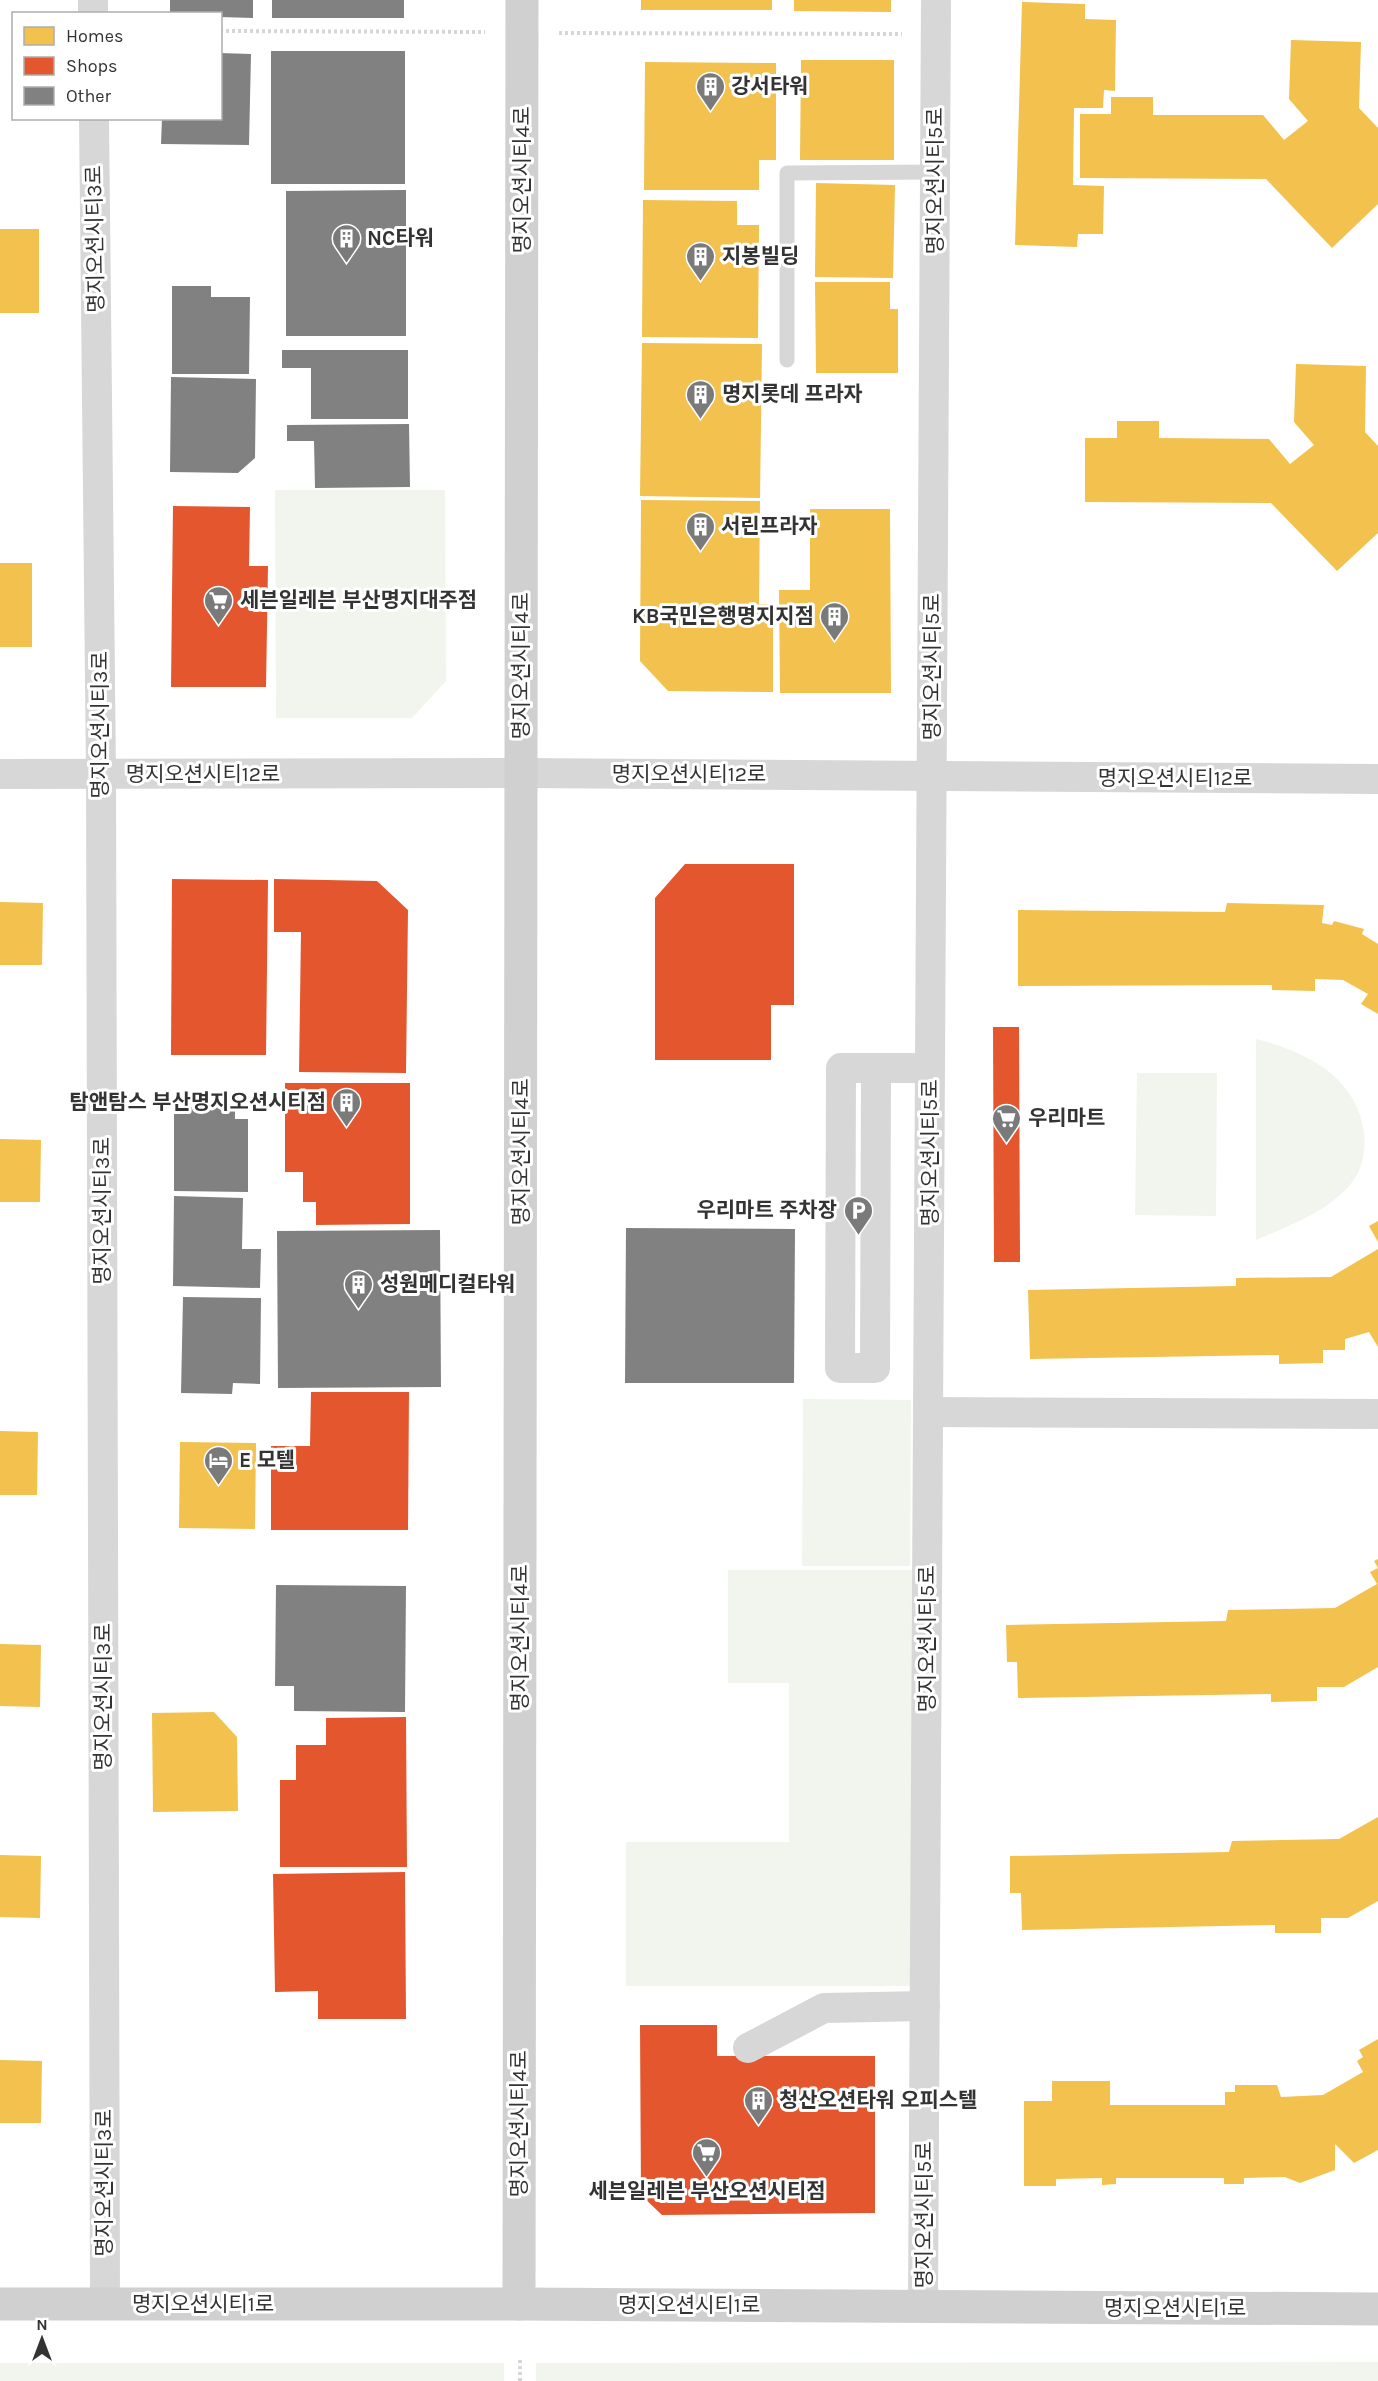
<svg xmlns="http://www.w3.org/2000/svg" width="1378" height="2381" viewBox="0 0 1378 2381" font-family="Karla,'Noto Sans KR',sans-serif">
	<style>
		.green { fill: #f1f5ed }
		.homes { fill: #f2c14e }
		.shops { fill: #e4572e }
		.building { fill: #818181 }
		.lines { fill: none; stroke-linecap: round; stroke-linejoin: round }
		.path { stroke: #d6d6d6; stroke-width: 4; stroke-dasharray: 3 3; stroke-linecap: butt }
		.lane { stroke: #d7d7d7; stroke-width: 15 }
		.street { stroke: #d7d7d7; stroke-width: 30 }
		.secondary { stroke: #d0d0d0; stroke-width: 33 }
		.labels { text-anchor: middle; stroke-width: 6; stroke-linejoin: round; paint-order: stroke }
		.poi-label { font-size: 21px; font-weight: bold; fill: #333; stroke: #fff; text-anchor: start }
		.street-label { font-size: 21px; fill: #333; stroke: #fff }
	</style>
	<rect width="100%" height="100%" fill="#fff"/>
	<!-- green -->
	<g class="green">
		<path d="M275,490H445L446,681L412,718H276Z"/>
		<path d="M1256,1039C1305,1051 1358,1077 1364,1134C1366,1152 1362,1171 1350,1185C1325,1213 1289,1226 1256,1240Z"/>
		<path d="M1137,1073H1217L1216,1216L1135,1215Z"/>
		<path d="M803,1399L911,1400L910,1566H802Z"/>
		<path d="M728,1570H912V1986H626V1842H789V1683H728Z"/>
		<path d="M1378,2362V2381H536V2363Z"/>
		<rect x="0" y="2363" width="504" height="18"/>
	</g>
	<!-- homes -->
	<g class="homes">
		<rect x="641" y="0" width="131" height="10"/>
		<path d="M794,0H891V12L794,11Z"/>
		<path d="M1022,2L1085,4V19L1116,20L1115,91L1104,90L1103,108H1074L1073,185L1104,186L1103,234H1078L1077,247L1015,245Z"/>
		<path d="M1291,40L1361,42L1359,108L1378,128V204L1332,248L1266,179L1080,178V114H1111V97H1153V115H1263L1284,140L1308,121L1289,99Z"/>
		<path d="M801,60H894V160H800Z"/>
		<path d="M645,62L776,63V160H759V190H644Z"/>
		<path d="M816,183L895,185L893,278L815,277Z"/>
		<path d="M643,200L737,201V225H759L758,338L642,337Z"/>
		<rect x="0" y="229" width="39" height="84"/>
		<path d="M815,282H890V309H898V373H816Z"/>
		<path d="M642,343L762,344L760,498L640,496Z"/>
		<path d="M1296,364L1366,366L1365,432L1378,446V533L1337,571L1271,503L1085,502V438H1117V421H1159V438L1269,439L1290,464L1314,445L1294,422Z"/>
		<path d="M641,500L760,501L759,604H773V692L668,691L640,661Z"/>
		<path d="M810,509H890L891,693H780L779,590H810Z"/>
		<rect x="0" y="563" width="32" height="84"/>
		<path d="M0,902L43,903L42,965H0Z"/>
		<path d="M1227,903L1324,905L1322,923L1332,925L1334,921L1364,929L1362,934L1378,944V1014L1361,1004L1368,994L1343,980L1315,979V991L1272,990V985L1018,986V910L1225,912Z"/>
		<path d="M0,1139L41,1140L40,1202H0Z"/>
		<path d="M1378,1221V1242L1369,1226Z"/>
		<path d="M1378,1249V1347L1369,1332L1345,1339V1350H1323V1363L1279,1364V1355L1030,1359L1028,1290L1236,1286V1278L1331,1277Z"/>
		<path d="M0,1431L38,1432L37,1495H0Z"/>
		<path d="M180,1442L256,1443L255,1529L179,1528Z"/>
		<path d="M1378,1559V1667L1344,1687H1317V1701L1271,1702V1694L1018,1698L1017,1662H1007L1006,1625L1226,1621L1228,1610L1335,1608L1377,1584L1370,1572L1378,1568L1374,1561Z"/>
		<path d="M0,1644L41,1645L40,1707L0,1706Z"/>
		<path d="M214,1712L237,1737L238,1811L153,1812L152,1713Z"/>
		<path d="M1378,1817V1901L1348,1918H1321V1933H1275V1925L1022,1930L1021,1893H1010V1856L1229,1852L1232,1841L1339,1839Z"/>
		<path d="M0,1855L41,1856L40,1918L0,1917Z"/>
		<path d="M1378,2039V2150L1354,2163L1335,2144V2170L1300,2183L1285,2177L1244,2178V2184H1224V2178H1116V2184L1102,2185V2178L1056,2179V2186H1024V2101H1052V2081H1110V2105H1225V2092H1235V2085H1277L1281,2097L1323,2095L1363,2072L1357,2061L1363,2057L1359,2050Z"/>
		<path d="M0,2060L42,2061L41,2123H0Z"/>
	</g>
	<!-- shops -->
	<g class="shops">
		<path d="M173,506L250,507L249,566H268L266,687H171Z"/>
		<path d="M685,864H794V1005H771V1060H655V898Z"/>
		<path d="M172,879L268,880L266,1055H171Z"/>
		<path d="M274,879L377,881L408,910L406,1073L299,1072L301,932H274Z"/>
		<path d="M993,1027H1019L1020,1262H994Z"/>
		<path d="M285,1083H410V1224L316,1225V1202H303V1172H285Z"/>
		<path d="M311,1392H409L408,1530H271V1446H310Z"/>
		<path d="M406,1717L407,1867H280V1780H296V1745H326V1718Z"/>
		<path d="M405,1872L406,2019H318V1991L275,1992L273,1874Z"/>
		<path d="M640,2025H717V2056H875V2213L662,2215L641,2195Z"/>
	</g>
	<!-- building -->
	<g class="building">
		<path d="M170,0H253V18L220,17V14H170Z"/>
		<rect x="272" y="0" width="132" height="18"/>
		<rect x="271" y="51" width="134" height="133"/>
		<path d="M220,53L251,54L249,145L161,144L162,118H220Z"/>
		<path d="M406,190V336H286V191Z"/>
		<path d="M172,286H211V297H250L249,374H172Z"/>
		<path d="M282,350H408V419H311V368H282Z"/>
		<path d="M171,377L256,379L255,458L238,473L170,472Z"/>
		<path d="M409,424L410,487L315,488L314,441H287V425Z"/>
		<path d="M174,1107H235V1119H248V1192L174,1191Z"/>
		<path d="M174,1196L243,1198L242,1249H261L260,1288L173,1286Z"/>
		<path d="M626,1228L795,1229L794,1383H625Z"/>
		<path d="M440,1230L441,1387L278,1388L277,1231Z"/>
		<path d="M183,1297L261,1298L260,1384L233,1383L232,1394L181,1393Z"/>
		<path d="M276,1585L406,1586L405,1712L294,1711V1686H275Z"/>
	</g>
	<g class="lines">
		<!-- path -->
		<g class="path">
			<path d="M220,31L485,32"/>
			<path d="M559,33L902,34"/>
			<path d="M520,2360V2381"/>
		</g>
		<!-- lane -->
		<path class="lane" d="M787,360V173L935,172"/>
		<!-- street -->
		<g class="street">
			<path d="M93,0V14"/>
			<path d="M94,118L101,774L105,2304"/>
			<path d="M0,774L521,773L1378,779"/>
			<path d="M876,1068L875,1368H840L841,1068H930"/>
			<path d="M928,1412L1378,1414"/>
			<path d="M748,2048L824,2008L925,2006"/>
			<path d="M923,2306L936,0"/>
		</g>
		<!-- secondary -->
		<g class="secondary">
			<path d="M0,2304H519L1378,2309"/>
			<path d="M519,2304L522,0"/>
		</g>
	</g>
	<!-- icons -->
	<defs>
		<symbol id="building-pin" viewBox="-11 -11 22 30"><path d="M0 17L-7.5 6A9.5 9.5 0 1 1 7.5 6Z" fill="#7a7a7a" stroke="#fff"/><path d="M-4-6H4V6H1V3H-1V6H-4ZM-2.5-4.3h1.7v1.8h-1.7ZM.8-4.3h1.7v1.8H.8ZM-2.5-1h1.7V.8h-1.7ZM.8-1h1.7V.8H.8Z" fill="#fff"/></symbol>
		<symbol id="supermarket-pin" viewBox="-11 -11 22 30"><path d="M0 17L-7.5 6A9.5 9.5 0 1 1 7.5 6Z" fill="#7a7a7a" stroke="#fff"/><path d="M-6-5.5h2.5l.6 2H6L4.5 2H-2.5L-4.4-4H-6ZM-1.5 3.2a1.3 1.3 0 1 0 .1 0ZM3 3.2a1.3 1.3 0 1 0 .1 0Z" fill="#fff"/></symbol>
		<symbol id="parking-pin" viewBox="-11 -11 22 30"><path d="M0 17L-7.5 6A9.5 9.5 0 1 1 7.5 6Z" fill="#7a7a7a" stroke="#fff"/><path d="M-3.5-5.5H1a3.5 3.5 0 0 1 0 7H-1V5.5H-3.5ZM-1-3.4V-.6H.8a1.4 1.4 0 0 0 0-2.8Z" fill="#fff"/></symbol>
		<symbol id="hotel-pin" viewBox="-11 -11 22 30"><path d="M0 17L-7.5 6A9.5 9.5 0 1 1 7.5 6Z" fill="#7a7a7a" stroke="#fff"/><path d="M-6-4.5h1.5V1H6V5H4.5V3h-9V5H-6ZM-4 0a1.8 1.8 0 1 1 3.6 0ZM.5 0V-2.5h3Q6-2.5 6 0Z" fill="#fff"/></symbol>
	</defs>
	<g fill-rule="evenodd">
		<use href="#building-pin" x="694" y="70" width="33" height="45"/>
		<use href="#building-pin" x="330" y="222" width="33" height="45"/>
		<use href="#building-pin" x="684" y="240" width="33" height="45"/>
		<use href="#building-pin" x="684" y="378" width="33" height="45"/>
		<use href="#building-pin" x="684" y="510" width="33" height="45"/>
		<use href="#supermarket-pin" x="202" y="584" width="33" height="45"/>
		<use href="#building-pin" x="818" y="600" width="33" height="45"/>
		<use href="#building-pin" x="330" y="1086" width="33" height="45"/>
		<use href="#supermarket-pin" x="990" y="1102" width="33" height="45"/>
		<use href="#parking-pin" x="842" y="1194" width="33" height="45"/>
		<use href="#building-pin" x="342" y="1268" width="33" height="45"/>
		<use href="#hotel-pin" x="202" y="1444" width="33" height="45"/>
		<use href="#building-pin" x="742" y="2084" width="33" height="45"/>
		<use href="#supermarket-pin" x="690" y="2136" width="33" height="45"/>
	</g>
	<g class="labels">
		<!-- poi labels -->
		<g class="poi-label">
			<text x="731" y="93">강서타워</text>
			<text x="367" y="245">NC타워</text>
			<text x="722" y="263">지봉빌딩</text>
			<text x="722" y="401">명지롯데 프라자</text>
			<text x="721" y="533">서린프라자</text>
			<text x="240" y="607">세븐일레븐 부산명지대주점</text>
			<text x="814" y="623" text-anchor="end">KB국민은행명지지점</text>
			<text x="326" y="1109" text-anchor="end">탐앤탐스 부산명지오션시티점</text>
			<text x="1028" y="1125">우리마트</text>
			<text x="837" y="1217" text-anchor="end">우리마트 주차장</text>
			<text x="380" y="1291">성원메디컬타워</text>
			<text x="239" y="1467">E 모텔</text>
			<text x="779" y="2107">청산오션타워 오피스텔</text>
			<text x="707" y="2198" text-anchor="middle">세븐일레븐 부산오션시티점</text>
		</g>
		<!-- street labels -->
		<g class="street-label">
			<text transform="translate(522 180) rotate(-90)" y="7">명지오션시티4로</text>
			<text transform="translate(935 181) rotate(-90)" y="7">명지오션시티5로</text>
			<text transform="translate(95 239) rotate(-91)" y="7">명지오션시티3로</text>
			<text transform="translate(521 666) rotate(-90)" y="7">명지오션시티4로</text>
			<text transform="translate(932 667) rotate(-90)" y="7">명지오션시티5로</text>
			<text transform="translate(100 725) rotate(-90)" y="7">명지오션시티3로</text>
			<text x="203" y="781">명지오션시티12로</text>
			<text x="689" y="781">명지오션시티12로</text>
			<text x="1175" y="785">명지오션시티12로</text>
			<text transform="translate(521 1152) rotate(-90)" y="7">명지오션시티4로</text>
			<text transform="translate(930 1153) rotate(-90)" y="7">명지오션시티5로</text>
			<text transform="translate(102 1211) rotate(-90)" y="7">명지오션시티3로</text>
			<text transform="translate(520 1638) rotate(-90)" y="7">명지오션시티4로</text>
			<text transform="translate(927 1639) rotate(-90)" y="7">명지오션시티5로</text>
			<text transform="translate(103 1697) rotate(-90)" y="7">명지오션시티3로</text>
			<text transform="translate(519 2124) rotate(-90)" y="7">명지오션시티4로</text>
			<text transform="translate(104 2183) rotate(-90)" y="7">명지오션시티3로</text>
			<text transform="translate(924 2215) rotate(-90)" y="7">명지오션시티5로</text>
			<text x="203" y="2311">명지오션시티1로</text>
			<text x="689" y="2312">명지오션시티1로</text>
			<text x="1175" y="2315">명지오션시티1로</text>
		</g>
	</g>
	<!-- legend -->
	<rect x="12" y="12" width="210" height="108" fill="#ffffff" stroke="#adadad" stroke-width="1.5"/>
	<rect x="24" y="27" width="30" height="18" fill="#f2c14e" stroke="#adadad" stroke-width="1.5"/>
	<text x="66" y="42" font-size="18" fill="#333333">Homes</text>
	<rect x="24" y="57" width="30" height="18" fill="#e4572e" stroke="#adadad" stroke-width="1.5"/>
	<text x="66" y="72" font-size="18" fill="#333333">Shops</text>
	<rect x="24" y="87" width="30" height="18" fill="#818181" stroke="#adadad" stroke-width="1.5"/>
	<text x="66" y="102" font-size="18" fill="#333333">Other</text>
	<!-- north arrow -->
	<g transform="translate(42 2339)" stroke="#ffffff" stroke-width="4.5" paint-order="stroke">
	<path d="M0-4.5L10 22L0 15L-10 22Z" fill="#333333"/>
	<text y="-9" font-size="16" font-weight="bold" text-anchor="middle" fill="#333333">N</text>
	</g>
</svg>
